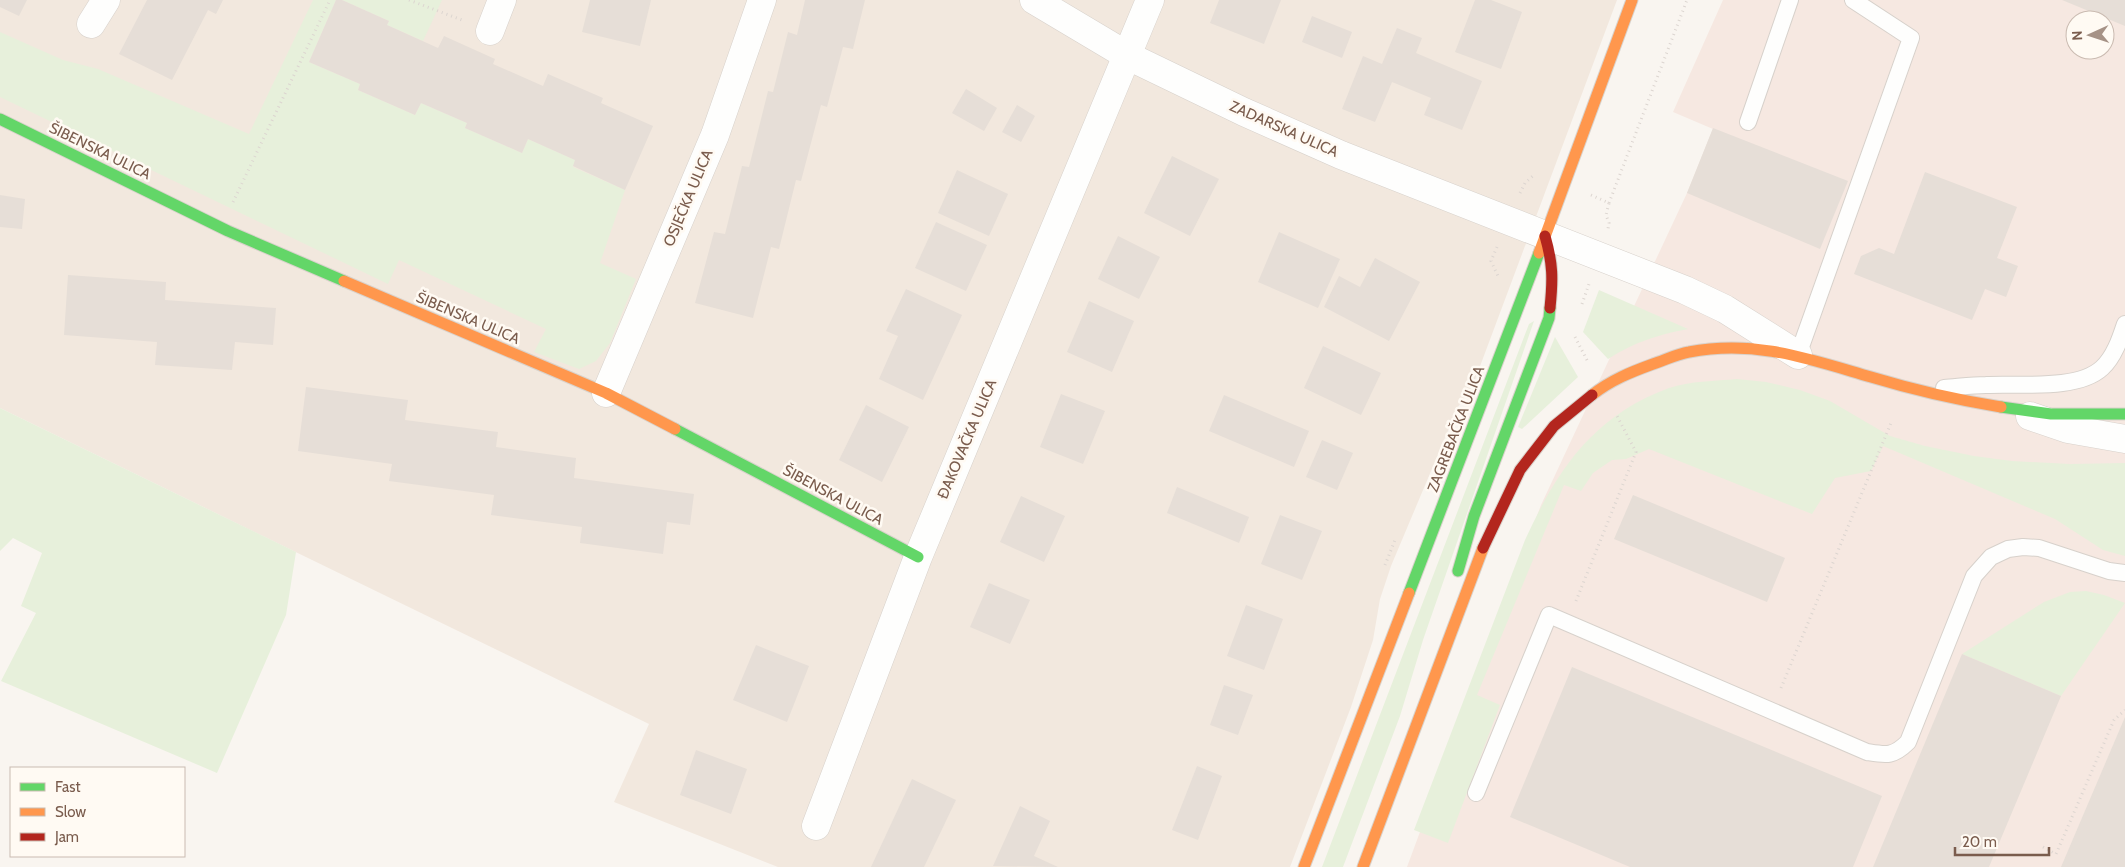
<svg xmlns="http://www.w3.org/2000/svg" width="2125" height="867" viewBox="0 0 2125 867" font-family="Cabin,sans-serif">
	<style>
		.residential { fill: #f2e8de }
		.commercial { fill: #f6e8e1; fill-rule: evenodd }
		.green { fill: #e7f0db }
		.building { fill: #e6ded7 }
		.lines { fill: none; stroke-linecap: round; stroke-linejoin: round }
		.lane-casing { stroke: #d7d1cb; stroke-width: 18 }
		.street-casing { stroke: #d7d1cb; stroke-width: 29 }
		.fast-casing { stroke: #d9d2cb; stroke-width: 13 }
		.slow-casing { stroke: #d9d2cb; stroke-width: 13 }
		.jam-casing { stroke: #d9d2cb; stroke-width: 13 }
		.path { stroke: #dcd5d0; stroke-width: 3; stroke-dasharray: 1 4; stroke-linecap: butt }
		.lane { stroke: #fefefd; stroke-width: 16 }
		.street { stroke: #fefefd; stroke-width: 28 }
		.fast { stroke: #63d668; stroke-width: 11 }
		.slow { stroke: #ff974d; stroke-width: 11 }
		.jam { stroke: #b3261e; stroke-width: 11 }
		.labels { text-anchor: middle; stroke-width: 5; stroke-linejoin: round; paint-order: stroke }
		.street-label { font-size: 15px; fill: #7a5c4d; stroke: #fffaf3 }
	</style>
	<rect width="100%" height="100%" fill="#f9f5f0"/>
	<!-- residential -->
	<path class="residential" d="M0,0H1617L1473,385L1458,407L1391,566L1380,599L1373,640L1351,707L1290,867H778L614,802L649,724L0,408Z"/>
	<!-- commercial -->
	<path class="commercial" d="M1723,0H2125V867H1407L1541,505L1687,193L1713,129L1673,112ZM2075,20H2105V50H2075Z"/>
	<!-- green -->
	<g class="green">
		<path d="M313,0H336L309,62L360,84L358,90L415,115L421,103L467,123L465,128L522,153L528,139L575,160L573,167L625,190L600,263L636,279L610,343L596,361L579,369L534,352L546,329L399,260L388,284L0,97V32L63,60L98,69L249,134Z"/>
		<path d="M342,0H442L423,41L387,25L389,21Z"/>
		<path d="M1599,290L1688,329C1657,335 1635,342 1608,359L1583,332Z"/>
		<path d="M1534,321L1423,640L1400,716L1343,867H1322L1529,324Z"/>
		<path d="M1555,337L1578,377L1522,429L1518,427Z"/>
		<path d="M1737,379L1766,382L1800,390L1830,401L1890,436L1925,446L1974,456L2012,461L2070,464L2125,463V556L2103,550L2055,519L1883,446L1871,471L1835,478L1812,514L1649,449L1626,459L1612,460L1593,473L1581,491L1564,485L1477,695L1500,705L1448,843L1414,830L1525,540C1557,470 1593,416 1669,388C1690,381 1715,381 1737,379Z"/>
		<path d="M0,408L296,552L286,615L217,773L1,681L36,613L21,606L42,553L13,538L0,551Z"/>
		<path d="M2086,591L2104,595L2125,603L2061,696L1962,654L2044,602L2070,592Z"/>
	</g>
	<!-- building -->
	<g class="building">
		<path d="M0,0H27L19,16L0,7Z"/>
		<path d="M147,0H223L216,14L208,10L172,80L119,54Z"/>
		<path d="M336,0H342L389,21L387,25L438,48L444,36L495,59L493,64L543,86L548,74L603,98L601,103L653,126L625,190L573,166L575,160L528,139L522,153L465,128L467,123L421,103L415,115L358,90L360,84L309,62Z"/>
		<path d="M590,0H651L640,46L582,32Z"/>
		<path d="M805,0H865L853,49L843,47L827,107L821,105L801,181L796,180L779,249L771,247L753,318L695,303L714,232L725,234L742,166L749,167L768,91L773,92L788,32L797,35Z"/>
		<path d="M1219,0H1281L1264,44L1210,23Z"/>
		<path d="M1475,0H1491L1522,12L1501,69L1455,52Z"/>
		<path d="M2062,0H2125V26Z"/>
		<path d="M1312,16L1352,32L1342,58L1302,42Z"/>
		<path d="M1397,28L1422,38L1416,53L1482,81L1462,130L1424,115L1431,98L1392,82L1375,122L1342,109L1363,56L1382,64Z"/>
		<path d="M966,89L997,108L984,131L952,113Z"/>
		<path d="M1017,105L1035,116L1021,142L1002,132Z"/>
		<path d="M1713,128L1848,181L1820,249L1687,193Z"/>
		<path d="M1172,156L1219,179L1190,236L1144,213Z"/>
		<path d="M957,170L1008,194L989,236L938,213Z"/>
		<path d="M1925,172L2017,207L1997,258L2018,266L2006,297L1985,289L1972,320L1854,274L1861,256L1879,248L1894,254Z"/>
		<path d="M0,195L25,199L22,229L0,227Z"/>
		<path d="M936,222L987,245L966,291L915,268Z"/>
		<path d="M1279,232L1340,259L1318,308L1258,282Z"/>
		<path d="M1118,236L1160,257L1139,299L1098,279Z"/>
		<path d="M1375,258L1420,282L1389,341L1324,307L1339,276L1360,287Z"/>
		<path d="M68,275L166,282L165,300L276,308L273,345L235,342L232,370L155,365L157,342L64,335Z"/>
		<path d="M906,289L962,315L923,400L879,379L898,336L886,331Z"/>
		<path d="M1089,301L1134,321L1112,372L1067,352Z"/>
		<path d="M1323,346L1381,373L1361,415L1304,388Z"/>
		<path d="M306,387L408,400L405,420L498,432L496,447L576,458L574,478L694,494L690,525L667,522L663,554L580,543L582,527L491,515L494,495L389,481L392,464L298,451Z"/>
		<path d="M1061,394L1105,411L1083,464L1040,447Z"/>
		<path d="M1224,395L1309,431L1294,467L1209,431Z"/>
		<path d="M866,405L909,427L882,482L839,460Z"/>
		<path d="M1322,440L1353,453L1337,490L1306,477Z"/>
		<path d="M1177,487L1249,517L1239,543L1167,513Z"/>
		<path d="M1633,495L1785,558L1767,602L1614,539Z"/>
		<path d="M1021,496L1065,516L1044,562L1000,542Z"/>
		<path d="M1280,515L1322,531L1302,580L1261,564Z"/>
		<path d="M989,583L1030,600L1010,644L970,627Z"/>
		<path d="M1246,605L1283,619L1264,670L1227,656Z"/>
		<path d="M756,645L809,666L787,722L733,700Z"/>
		<path d="M1962,654L2061,696L1989,867H1873Z"/>
		<path d="M1572,667L1882,796L1853,867H1630L1510,817Z"/>
		<path d="M1224,685L1253,695L1238,735L1210,725Z"/>
		<path d="M2125,717V867H2061Z"/>
		<path d="M696,750L747,769L731,814L680,795Z"/>
		<path d="M1197,766L1222,776L1198,840L1172,830Z"/>
		<path d="M912,779L956,800L924,867H871Z"/>
		<path d="M1020,806L1050,821L1034,856L1058,867L993,866Z"/>
	</g>
	<g class="lines">
		<defs>
			<g id="lane">
				<path d="M1748,122L1790,0"/>
				<path d="M1798,355L1911,38L1853,0"/>
				<path d="M1944,388C1958,387 1972,385 1986,385C2018,383 2077,391 2102,368C2114,357 2120,339 2125,324"/>
				<path d="M1476,793L1549,615L1867,752C1886,755 1893,757 1908,742L1974,576L1991,557L2008,549L2023,547L2039,548L2109,571L2125,573"/>
			</g>
			<g id="street">
				<path d="M1034,0L1128,56L1244,112L1341,155L1685,290L1725,309L1798,355"/>
				<path d="M91,24L106,0"/>
				<path d="M490,31L502,0"/>
				<path d="M606,393L715,135L762,0"/>
				<path d="M2030,416L2068,429L2125,439"/>
				<path d="M816,826L918,557L1150,0"/>
			</g>
			<g id="fast">
				<path d="M0,119L228,231L344,281"/>
				<path d="M2001,407L2051,414H2125"/>
				<path d="M675,429L918,557"/>
				<path d="M1458,571L1474,516L1549,318L1550,308"/>
				<path d="M1409,593L1539,253"/>
			</g>
			<g id="slow">
				<path d="M1539,253L1632,0"/>
				<path d="M344,281L606,393L675,429"/>
				<path d="M1592,395C1611,380 1631,372 1653,364C1665,360 1677,354 1689,352C1755,339 1809,359 1871,377C1914,390 1958,400 2001,407"/>
				<path d="M1304,867L1409,593"/>
				<path d="M1363,867L1483,548"/>
			</g>
			<g id="jam">
				<path d="M1545,236C1553,264 1553,279 1550,308"/>
				<path d="M1483,548L1520,470L1554,426L1592,395"/>
			</g>
		</defs>
		<!-- lane casing -->
		<use href="#lane" class="lane-casing"/>
		<!-- street casing -->
		<use href="#street" class="street-casing"/>
		<!-- fast casing -->
		<use href="#fast" class="fast-casing"/>
		<!-- slow casing -->
		<use href="#slow" class="slow-casing"/>
		<!-- jam casing -->
		<use href="#jam" class="jam-casing"/>
		<!-- path -->
		<g class="path">
			<path d="M409,0L462,20"/>
			<path d="M1520,193L1525,183L1534,175"/>
			<path d="M1591,195L1609,203L1606,215L1609,223L1608,229"/>
			<path d="M233,202L330,0"/>
			<path d="M1609,203L1687,0"/>
			<path d="M1497,247L1491,261L1498,276"/>
			<path d="M1582,304L1589,284"/>
			<path d="M1575,337L1588,362"/>
			<path d="M1385,565L1395,540"/>
			<path d="M1576,601L1636,452L1616,414"/>
			<path d="M1781,688L1891,423"/>
			<path d="M2043,847L2056,854L2114,720L2125,710"/>
		</g>
		<!-- lane -->
		<use href="#lane" class="lane"/>
		<!-- street -->
		<use href="#street" class="street"/>
		<!-- fast -->
		<use href="#fast" class="fast"/>
		<!-- slow -->
		<use href="#slow" class="slow"/>
		<!-- jam -->
		<use href="#jam" class="jam"/>
	</g>
	<g class="labels">
		<!-- street labels -->
		<g class="street-label">
			<text transform="translate(1284 129) rotate(24)" y="5">ZADARSKA ULICA</text>
			<text transform="translate(100 151) rotate(26)" y="5">ŠIBENSKA ULICA</text>
			<text transform="translate(688 198) rotate(-67)" y="5">OSJEČKA ULICA</text>
			<text transform="translate(468 318) rotate(23)" y="5">ŠIBENSKA ULICA</text>
			<text transform="translate(1456 429) rotate(-69)" y="5">ZAGREBAČKA ULICA</text>
			<text transform="translate(967 439) rotate(-67)" y="5">ĐAKOVAČKA ULICA</text>
			<text transform="translate(833 495) rotate(28)" y="5">ŠIBENSKA ULICA</text>
		</g>
	</g>
	<!-- legend -->
	<rect x="10" y="767" width="175" height="90" fill="#fffaf3" stroke="#cabbb1"/>
	<rect x="20" y="783" width="25" height="8" fill="#63d668" stroke="#cabbb1"/>
	<text x="55" y="792" font-size="15" fill="#7a5c4d">Fast</text>
	<rect x="20" y="808" width="25" height="8" fill="#ff974d" stroke="#cabbb1"/>
	<text x="55" y="817" font-size="15" fill="#7a5c4d">Slow</text>
	<rect x="20" y="833" width="25" height="8" fill="#b3261e" stroke="#cabbb1"/>
	<text x="55" y="842" font-size="15" fill="#7a5c4d">Jam</text>
	<!-- north arrow -->
	<g transform="translate(2090 35) rotate(267)"><circle r="24" fill="#fffaf3" stroke="#cabbb1"/>
	<path d="M0-4L9 19L0 12L-9 19Z" fill="#a69286"/>
	<text y="-8" font-size="14" font-weight="bold" text-anchor="middle" fill="#7a5c4d">N</text>
	</g>
	<!-- scale -->
	<path d="M1955 847v8h94v-8" fill="none" stroke="#7a5c4d" stroke-width="2.5"/>
	<text x="1962" y="847" font-size="15" fill="#7a5c4d" stroke="#fffaf3" stroke-width="4" paint-order="stroke">20 m</text>
</svg>
